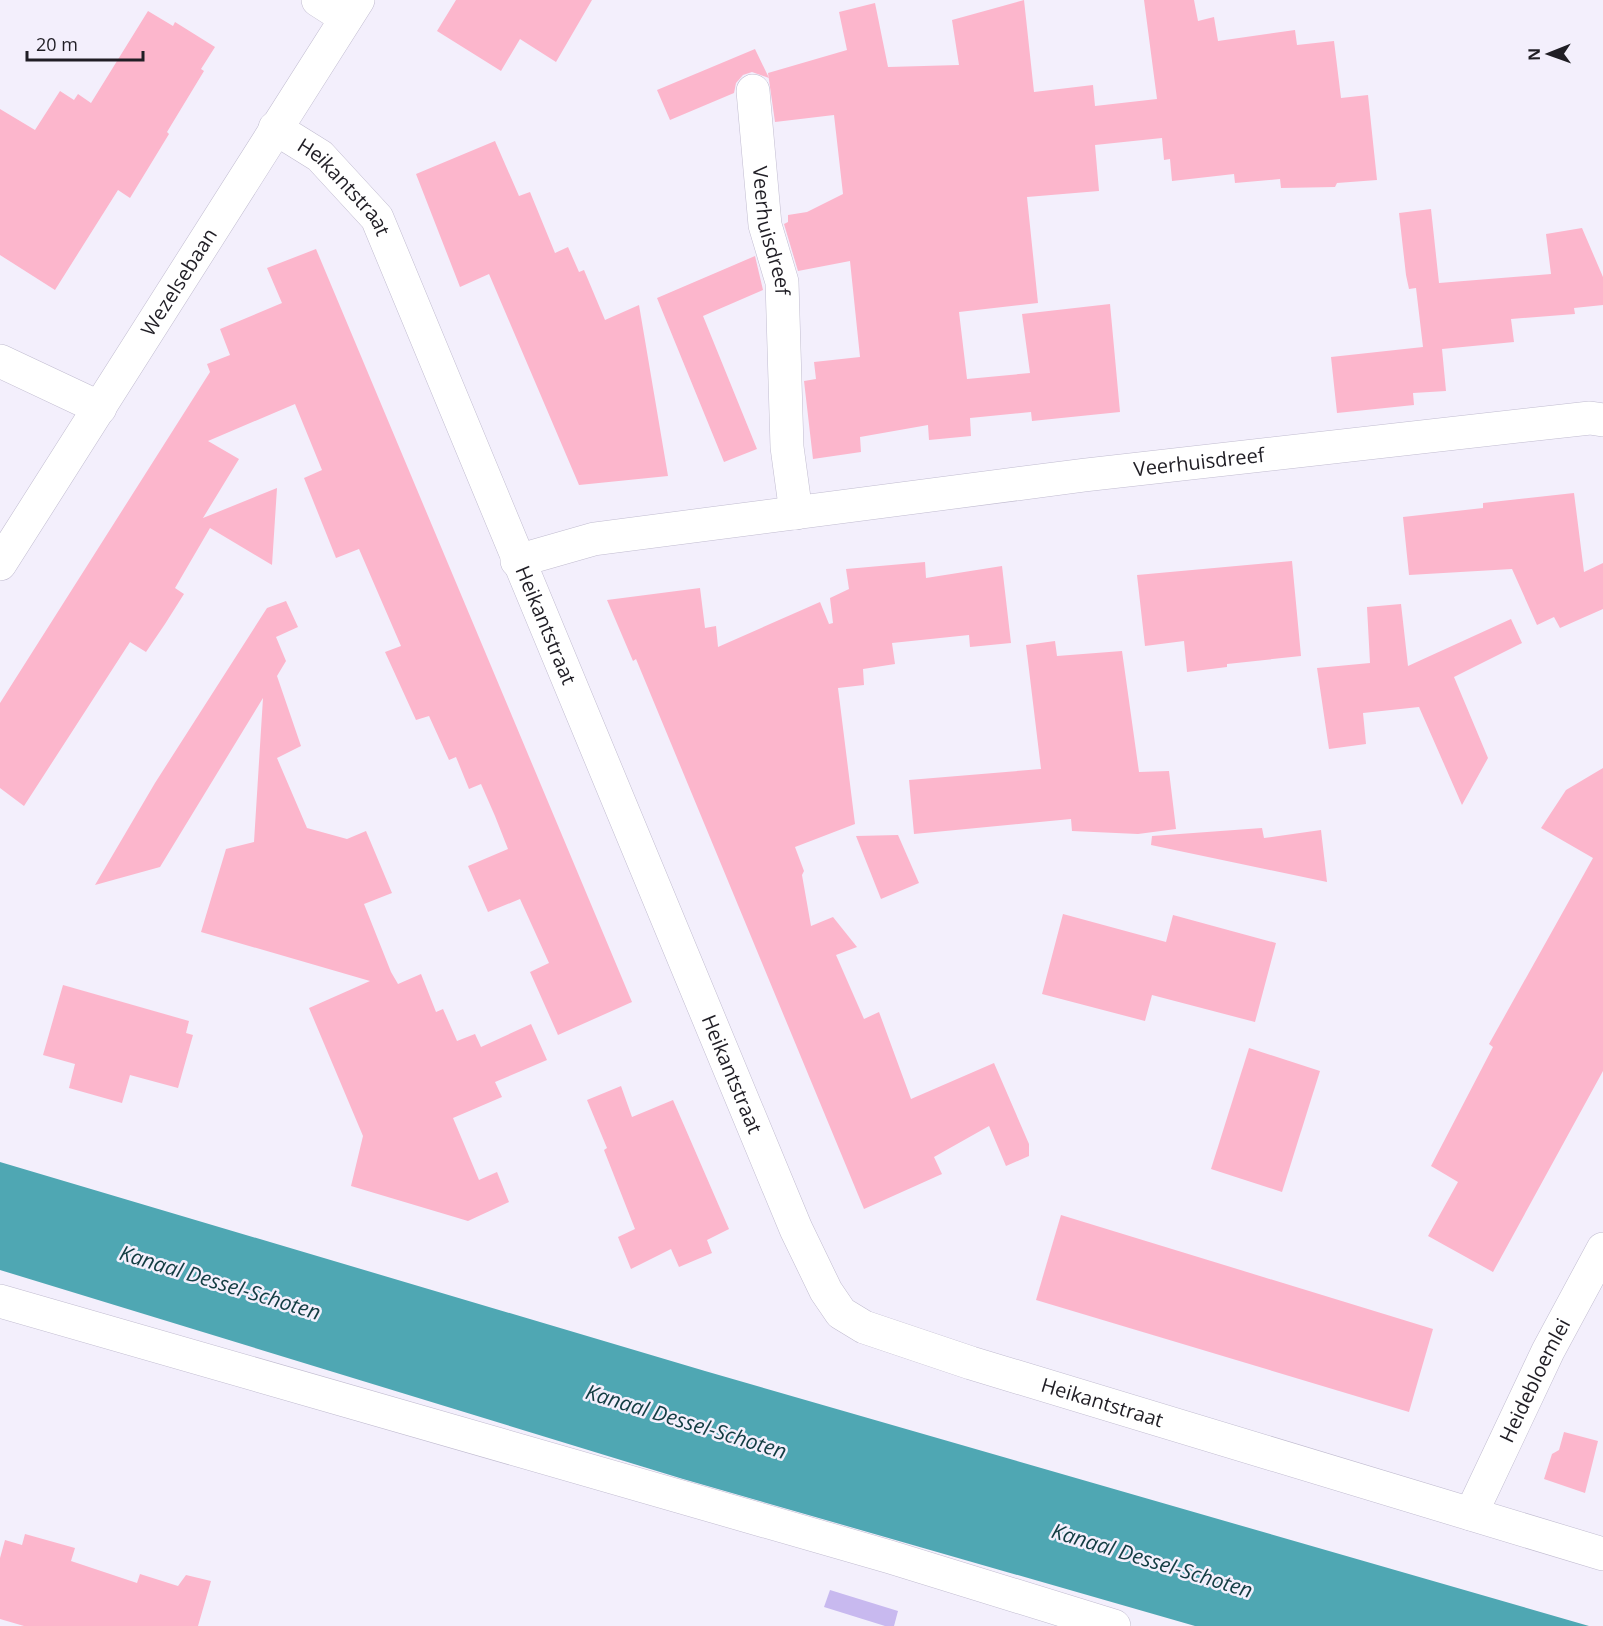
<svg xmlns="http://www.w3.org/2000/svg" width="1603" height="1626" viewBox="0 0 1603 1626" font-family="'Open Sans',sans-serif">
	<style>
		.green { fill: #c8b9ef }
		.water { fill: #4fa7b3 }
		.building { fill: #fcb6cc }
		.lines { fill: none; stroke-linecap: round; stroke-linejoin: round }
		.minor-casing { stroke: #c1bcd0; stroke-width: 34 }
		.minor { stroke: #fff; stroke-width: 33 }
		.labels { text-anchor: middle; stroke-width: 5; stroke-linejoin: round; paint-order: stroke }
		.street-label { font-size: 20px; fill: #201e25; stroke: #f3effc }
		.water-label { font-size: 21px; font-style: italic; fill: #123c42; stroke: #f3effc }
	</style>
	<rect width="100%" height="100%" fill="#f3effc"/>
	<!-- green -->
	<path class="green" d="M830,1590L898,1611L894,1626H885L824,1607Z"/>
	<!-- water -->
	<path class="water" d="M0,1162L705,1371L1589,1626H1195L683,1479L0,1270Z"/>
	<!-- building -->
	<g class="building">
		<path d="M456,0H592L556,62L520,39L501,71L437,31Z"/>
		<path d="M1024,0L1034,92L1093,85L1095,106L1157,99L1144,0H1194L1198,21L1214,17L1218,41L1295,30L1297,45L1334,41L1341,98L1368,95L1377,180L1337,183L1335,187L1281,188L1280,179L1235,183L1234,174L1172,181L1170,159L1164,160L1162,138L1095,145L1099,191L1027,197L1038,303L959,312L967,379L1030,373L1022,314L1110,304L1120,412L1032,421L1031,412L970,418L971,436L929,440L928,425L860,437L861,452L813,459L804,381L816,379L814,362L860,357L850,261L798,271L784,224L788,222V215L807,212L843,194L834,115L775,122L768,73L847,50L839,12L875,3L888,67L959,65L952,20Z"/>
		<path d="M148,11L173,26L175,22L215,47L201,69L204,71L167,132L169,134L130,198L118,190L55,290L0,255V109L35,130L60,91L74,100L78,94L91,103Z"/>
		<path d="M755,49L769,78L752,72L743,75L736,83L734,93L670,120L657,90Z"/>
		<path d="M495,141L519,196L530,192L555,253L568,247L579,272L584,270L605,320L639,305L668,476L579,485L489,274L460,287L416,174Z"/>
		<path d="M1431,209L1439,283L1551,274L1546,234L1582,228L1603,277V305L1574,308L1575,314L1511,319L1514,342L1442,349L1446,391L1413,393L1414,405L1337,413L1331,357L1423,347L1416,288L1409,289L1406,275L1399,213Z"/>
		<path d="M316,249L632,1002L558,1035L530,972L549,963L520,899L488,912L468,866L508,849L495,816L481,784L469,789L456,757L449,760L429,716L416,720L385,652L401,646L359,549L336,558L304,478L322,470L295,404L208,441L239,459L203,518L277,488L272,565L210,528L175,588L184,594L165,624L146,652L130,642L24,806L0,788V703L210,372L207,364L230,355L220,329L282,303L267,268Z"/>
		<path d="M755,256L763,290L703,316L757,449L724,462L657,298Z"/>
		<path d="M1574,493L1584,572L1603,563V609L1560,628L1554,617L1537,625L1512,569L1409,575L1403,517L1483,508V503Z"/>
		<path d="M1292,561L1301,656L1227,664V667L1187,672L1184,641L1145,646L1137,575Z"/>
		<path d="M925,562L926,578L1002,566L1011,643L970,647L969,635L892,643L895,664L863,669L864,685L838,688L855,824L795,847L804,871L802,875L811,926L833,917L857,947L836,955L864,1019L879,1012L911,1099L994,1063L1029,1144V1156L1006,1166L989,1126L934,1157L942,1174L864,1209L636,659L633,661L607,600L700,588L705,628L716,626L718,647L820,602L829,624L833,623L830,598L849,589L846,569Z"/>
		<path d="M286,601L298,627L276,637L286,661L277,676L301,746L277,758L307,828L347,839L366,831L392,893L364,904L391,972L398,984L421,974L436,1012L443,1009L457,1041L475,1034L481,1047L531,1024L547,1060L495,1082L502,1097L453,1118L479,1180L497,1172L509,1202L468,1221L351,1186L363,1136L309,1008L370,981L201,932L226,849L254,842L263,698L160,867L95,885L155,783L267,608Z"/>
		<path d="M1401,604L1408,666L1511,619L1522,643L1454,677L1488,758L1462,805L1419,707L1363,713L1366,744L1329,749L1317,668L1370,663L1367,607Z"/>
		<path d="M1055,641L1057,656L1122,651L1139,772L1169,771L1176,829L1138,834L1072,831L1071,819L914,834L909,780L1041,769L1026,645Z"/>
		<path d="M1603,768V1071L1493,1272L1428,1236L1458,1182L1431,1166L1493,1047L1489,1044L1593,858L1541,828L1566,790Z"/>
		<path d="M1262,828L1264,838L1321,830L1327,882L1151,845L1152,836Z"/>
		<path d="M898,835L919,883L881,899L856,836Z"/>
		<path d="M1063,914L1166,942L1173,915L1276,943L1255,1022L1152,995L1145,1021L1042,994Z"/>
		<path d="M63,985L189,1021L186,1033L193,1035L178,1088L130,1075L122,1103L69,1088L75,1064L43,1055Z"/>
		<path d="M1249,1048L1320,1071L1282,1192L1211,1169Z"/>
		<path d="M621,1086L632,1117L673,1100L729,1229L707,1240L712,1253L679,1267L671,1249L631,1269L618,1237L635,1229L604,1150L607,1148L587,1100Z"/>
		<path d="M1061,1215L1433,1329L1409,1412L1036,1300Z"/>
		<path d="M1564,1432L1598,1441L1585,1493L1544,1479L1552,1454L1559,1450Z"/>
		<path d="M25,1534L75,1548L71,1561L137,1583L140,1574L178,1586L186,1575L211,1581L198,1626H24L0,1619V1558L5,1540L22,1545Z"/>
	</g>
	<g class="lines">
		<defs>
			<g id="minor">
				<path d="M318,0L346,18"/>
				<path id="s1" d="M753,91L765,225L782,282L787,447L796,513"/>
				<path id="s2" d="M275,128L320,156L377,218L796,1229L826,1291L841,1313L864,1327L971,1363L1603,1554"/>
				<path d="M0,361L100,408"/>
				<path id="s3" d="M517,561L594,539L1085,475L1590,418L1603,420"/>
				<path id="s4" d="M0,564L358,0"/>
				<path d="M0,1301L890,1557L1114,1626"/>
				<path id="s5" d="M1471,1514L1548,1351L1603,1249"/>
			</g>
		</defs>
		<!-- minor casing -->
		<use href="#minor" class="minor-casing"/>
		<!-- minor -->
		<use href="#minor" class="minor"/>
	</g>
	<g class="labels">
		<!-- street labels -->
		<g class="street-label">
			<text dy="7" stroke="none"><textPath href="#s2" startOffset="92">Heikantstraat</textPath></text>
			<text dy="7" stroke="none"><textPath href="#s1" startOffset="141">Veerhuisdreef</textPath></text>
			<text dy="7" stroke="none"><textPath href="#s4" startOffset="334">Wezelsebaan</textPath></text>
			<text dy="7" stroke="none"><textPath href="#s3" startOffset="690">Veerhuisdreef</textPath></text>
			<text dy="7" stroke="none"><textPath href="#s2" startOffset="578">Heikantstraat</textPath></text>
			<text dy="7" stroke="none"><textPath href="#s2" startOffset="1064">Heikantstraat</textPath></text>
			<text dy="7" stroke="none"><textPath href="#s5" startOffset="148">Heidebloemlei</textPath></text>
			<text dy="7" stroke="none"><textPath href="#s2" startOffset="1604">Heikantstraat</textPath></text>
		</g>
		<!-- water labels -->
		<g class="water-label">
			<text transform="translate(220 1283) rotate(17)" y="7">Kanaal Dessel-Schoten</text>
			<text transform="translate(686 1422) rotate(17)" y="7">Kanaal Dessel-Schoten</text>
			<text transform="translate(1152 1561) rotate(17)" y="7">Kanaal Dessel-Schoten</text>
		</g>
	</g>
	<!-- north arrow -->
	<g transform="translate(1549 54) rotate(269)" stroke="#f3effc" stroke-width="4.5" paint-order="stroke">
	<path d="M0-4.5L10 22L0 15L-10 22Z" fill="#201e25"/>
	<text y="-9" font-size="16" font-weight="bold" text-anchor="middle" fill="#201e25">N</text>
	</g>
	<!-- scale -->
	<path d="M27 51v9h116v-9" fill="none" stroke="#201e25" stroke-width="3"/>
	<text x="36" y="51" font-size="18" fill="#201e25" stroke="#f3effc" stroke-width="4.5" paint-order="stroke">20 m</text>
</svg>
